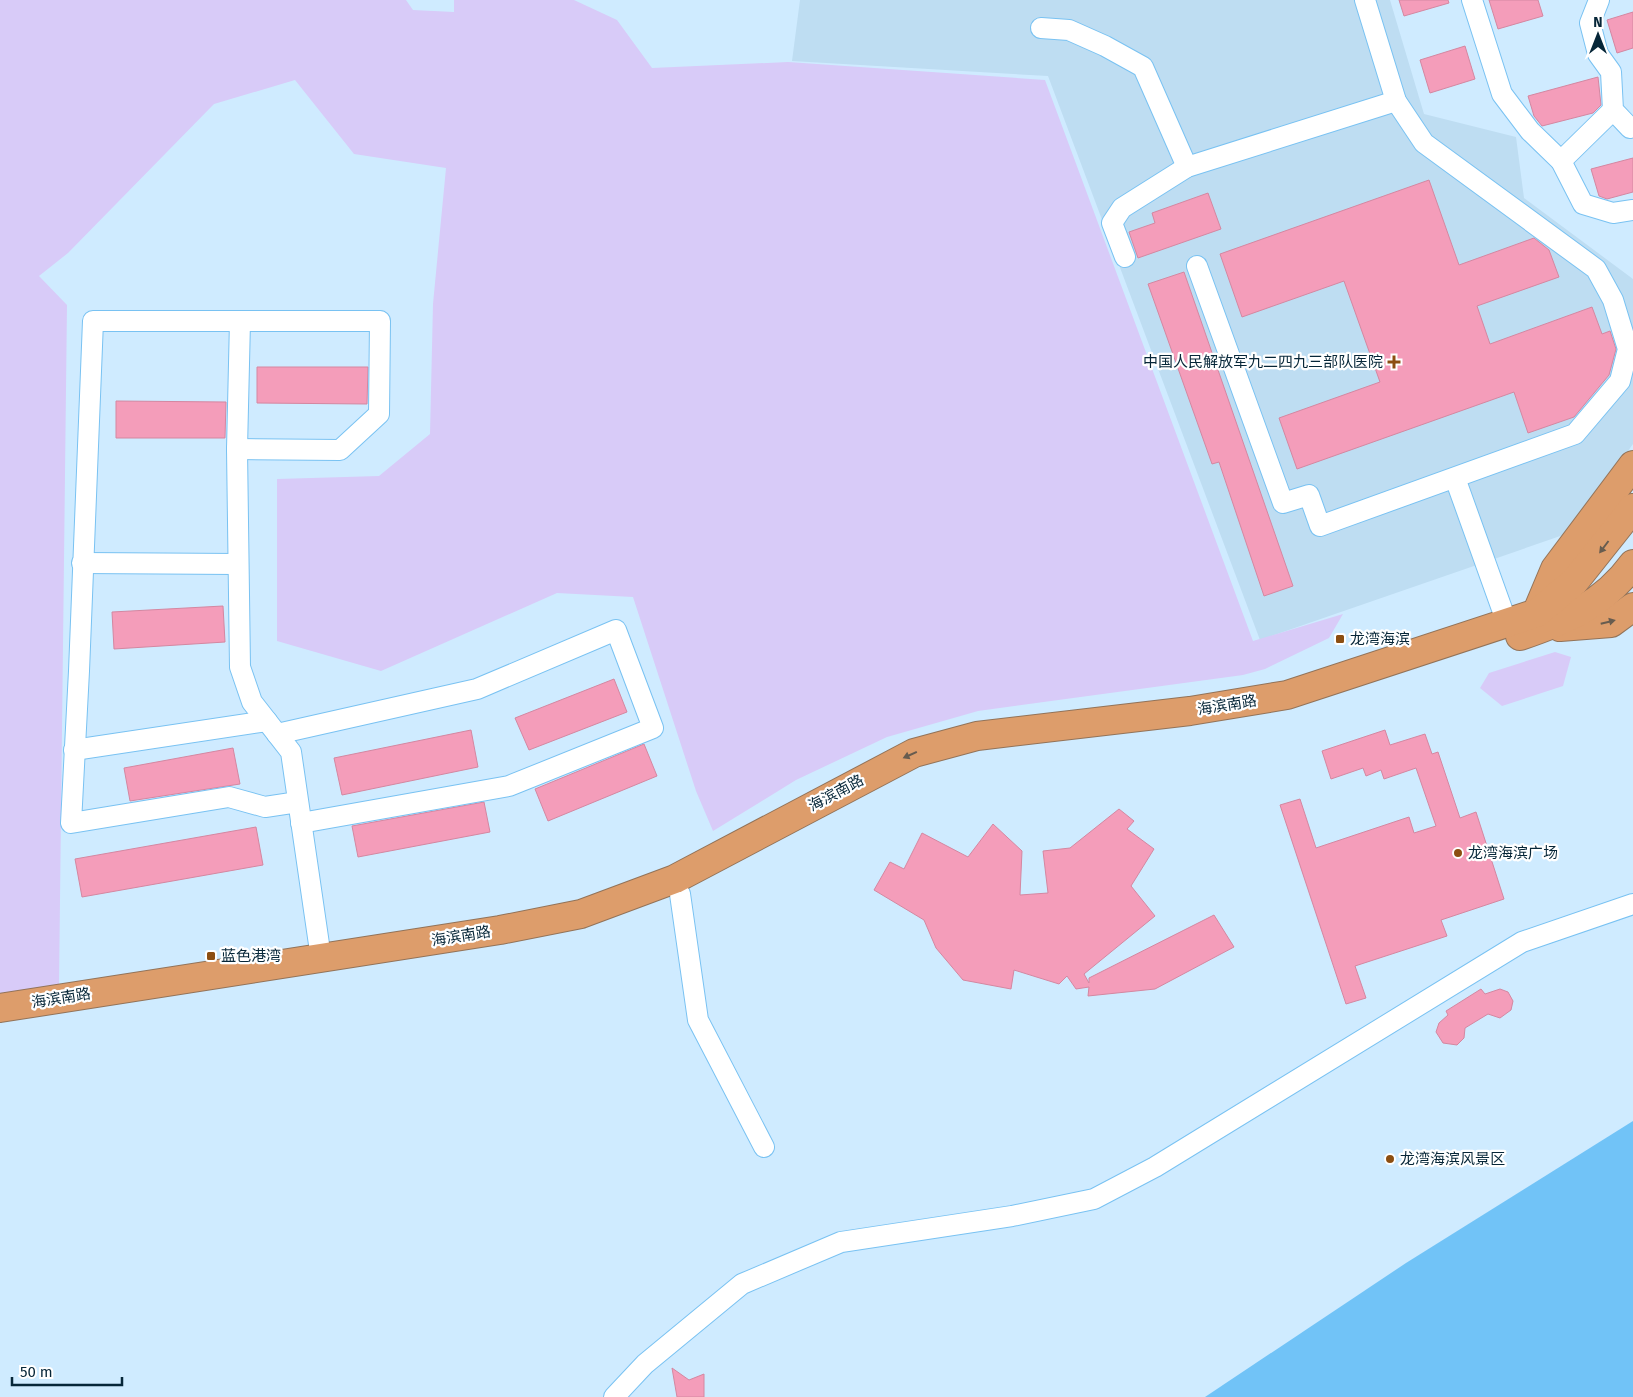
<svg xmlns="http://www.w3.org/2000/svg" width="1633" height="1397" viewBox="0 0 1633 1397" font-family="'Fira Sans','Noto Sans SC',sans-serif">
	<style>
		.built { fill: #beddf2 }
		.green { fill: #d8cbf8 }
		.water { fill: #71c3f7 }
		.building { fill: #f49dba; stroke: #d487a1 }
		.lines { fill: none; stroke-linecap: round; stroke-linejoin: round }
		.minor-casing { stroke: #79c2f2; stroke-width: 22 }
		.highway-casing { stroke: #927359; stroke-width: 30 }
		.minor { stroke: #fff; stroke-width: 20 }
		.highway { stroke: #dd9d6b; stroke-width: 28 }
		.oneway { fill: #675c4f }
		.poi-dot { fill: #8c4e11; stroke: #fff; stroke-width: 2 }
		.labels { text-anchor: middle; stroke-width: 4.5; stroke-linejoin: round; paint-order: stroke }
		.poi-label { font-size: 15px; fill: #062638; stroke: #fff; text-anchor: start }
		.street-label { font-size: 15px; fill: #062638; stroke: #fff }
	</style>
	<rect width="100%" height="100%" fill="#cfebff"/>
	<!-- built -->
	<path class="built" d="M800,0H1390L1424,114L1516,137L1524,198L1633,279V444L1569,533L1260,640L1048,76L792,61Z"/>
	<!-- green -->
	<g class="green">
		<path d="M0,0H406L413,10L454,12V0H574L617,20L652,68L788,62L1045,80L1253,641L1343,614L1329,638L1265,669L1243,675L978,711L887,737L796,780L713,831L696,791L633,597L557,593L381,671L277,641V479L379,476L430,434L433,304L446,168L354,154L295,80L214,104L68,253L39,276L67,305L59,986L0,997Z"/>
		<path d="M1555,652L1571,657L1563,686L1502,706L1480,688L1489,673Z"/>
	</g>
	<!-- water -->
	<path class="water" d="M1633,1121V1397H1205L1406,1263Z"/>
	<!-- building -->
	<g class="building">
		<path d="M1399,0H1448L1449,3L1404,16Z"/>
		<path d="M1489,0H1538L1543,16L1498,29Z"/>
		<path d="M1633,12V48L1617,53L1607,20Z"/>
		<path d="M1465,46L1475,79L1430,93L1420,60Z"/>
		<path d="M1598,77L1601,105L1593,113L1542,126L1534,116L1528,96Z"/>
		<path d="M1633,158V192L1607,199L1599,196L1591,169Z"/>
		<path d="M1429,180L1459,265L1534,238L1549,250L1559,277L1477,306L1490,344L1592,307L1602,334L1610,331L1616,349L1609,375L1574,417L1528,433L1514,392L1297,469L1279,418L1380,382L1344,281L1242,317L1220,254Z"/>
		<path d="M1208,193L1221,229L1138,258L1129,232L1155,223L1152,213Z"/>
		<path d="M1184,272L1293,586L1264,596L1219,462L1212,464L1148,284Z"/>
		<path d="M257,367H368L367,404L257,403Z"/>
		<path d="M116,401L226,402L225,438H116Z"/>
		<path d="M223,606L225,642L114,649L112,612Z"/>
		<path d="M614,679L627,712L529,750L515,718Z"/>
		<path d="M471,730L478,767L342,795L334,758Z"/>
		<path d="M1385,730L1390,745L1425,734L1432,754L1438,752L1460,818L1476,812L1504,899L1441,920L1447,936L1355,966L1366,998L1346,1004L1280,805L1300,799L1316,848L1409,817L1414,833L1436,826L1416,768L1384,779L1381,770L1366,776L1363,768L1331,779L1322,751Z"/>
		<path d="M644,744L657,776L548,821L535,789Z"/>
		<path d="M233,748L240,784L130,801L124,768Z"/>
		<path d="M484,802L490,832L358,857L352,826Z"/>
		<path d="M1119,809L1134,821L1127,829L1154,849L1131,886L1155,916L1084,974L1089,983V978L1214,915L1234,947L1155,989L1088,996L1089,987L1076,989L1067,976L1059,984L1014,970L1011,989L963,980L936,948L924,920L874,890L890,862L904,869L922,833L968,857L993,824L1022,851L1020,895L1048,893L1043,851L1070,848Z"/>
		<path d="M256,827L263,865L82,897L75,859Z"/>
		<path d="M1481,989L1485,994L1500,989L1508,992L1513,1001L1511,1010L1500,1018L1488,1014L1465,1028L1464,1038L1457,1045L1443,1043L1436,1032L1439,1023L1448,1015L1446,1011Z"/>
		<path d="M672,1368L689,1380L704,1374V1397H677Z"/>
	</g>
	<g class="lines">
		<defs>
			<g id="minor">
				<path d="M1472,0L1502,94L1530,131L1561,161L1583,204L1613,213L1633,210"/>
				<path d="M1599,0L1590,23L1598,54L1611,72L1613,110L1630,128L1633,127"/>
				<path d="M1041,28L1069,30L1105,46L1143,67L1187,167"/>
				<path d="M1561,161L1613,110"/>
				<path d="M1125,257L1112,223L1122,208L1187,167L1396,101"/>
				<path d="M1197,266L1283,503L1309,495L1320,526L1575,434L1620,381L1628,349L1613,300L1596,269L1424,143L1396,101L1365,0"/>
				<path d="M237,449L340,450L379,414L380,321H240"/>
				<path d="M1455,478L1507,623"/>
				<path d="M82,563L237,564"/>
				<path d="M277,734L477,689L616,630L653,728L509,786L301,823"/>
				<path d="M74,750L267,721"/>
				<path d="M298,802L265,807L229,797L71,823L79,671L93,321H240L237,449L240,667L252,702L291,752L321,958"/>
				<path d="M680,894L698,1020L764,1147"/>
				<path d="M614,1397L645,1364L742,1284L841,1242L1012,1216L1094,1199L1155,1167L1522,942L1633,904"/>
			</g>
			<g id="highway">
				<path d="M1539,607L1555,569L1633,465"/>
				<path d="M1560,627L1611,623L1633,607"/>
				<path d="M1520,636C1565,621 1604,604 1633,564"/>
				<path d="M0,1008L500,930L581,914L675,879L914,753L977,736L1190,711L1287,695L1537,613L1575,581L1633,508"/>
			</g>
		</defs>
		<!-- minor casing -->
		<use href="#minor" class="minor-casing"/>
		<!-- highway casing -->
		<use href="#highway" class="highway-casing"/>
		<!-- minor -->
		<use href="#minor" class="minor"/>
		<!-- highway -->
		<use href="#highway" class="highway"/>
	</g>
	<!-- one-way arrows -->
	<defs><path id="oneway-solid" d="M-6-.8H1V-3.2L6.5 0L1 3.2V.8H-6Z" transform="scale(1.25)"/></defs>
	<g class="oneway">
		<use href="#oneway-solid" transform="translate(1604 547) rotate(127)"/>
		<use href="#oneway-solid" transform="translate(1608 622) rotate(-14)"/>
		<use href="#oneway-solid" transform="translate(910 755) rotate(156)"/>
	</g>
	<!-- markers -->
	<g class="poi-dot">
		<path d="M1391.5 354.5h5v5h5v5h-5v5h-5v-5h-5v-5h5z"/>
		<rect x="1335" y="634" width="10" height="10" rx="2.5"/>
		<circle cx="1458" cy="853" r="5"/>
		<rect x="206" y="951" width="10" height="10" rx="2.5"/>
		<circle cx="1390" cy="1159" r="5"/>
	</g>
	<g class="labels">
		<!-- poi labels -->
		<g class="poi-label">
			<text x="1383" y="367" text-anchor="end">中国人民解放军九二四九三部队医院</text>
			<text x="1350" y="644">龙湾海滨</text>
			<text x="1468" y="858">龙湾海滨广场</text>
			<text x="221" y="961">蓝色港湾</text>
			<text x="1400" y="1164">龙湾海滨风景区</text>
		</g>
		<!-- street labels -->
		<g class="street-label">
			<text transform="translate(1227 705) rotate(-9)" y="5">海滨南路</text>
			<text transform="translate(836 793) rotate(-28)" y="5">海滨南路</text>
			<text transform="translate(461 936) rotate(-9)" y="5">海滨南路</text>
			<text transform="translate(61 998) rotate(-9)" y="5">海滨南路</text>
		</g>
	</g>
	<!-- north arrow -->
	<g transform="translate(1598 35)" stroke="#ffffff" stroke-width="4" paint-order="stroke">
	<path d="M0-4L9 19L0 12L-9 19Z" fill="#062638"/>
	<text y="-8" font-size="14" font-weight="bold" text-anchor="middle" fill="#062638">N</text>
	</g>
	<!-- scale -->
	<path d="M12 1377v8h110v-8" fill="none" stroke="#062638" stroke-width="2.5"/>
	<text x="20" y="1377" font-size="15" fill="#062638" stroke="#ffffff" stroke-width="4" paint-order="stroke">50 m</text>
</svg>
